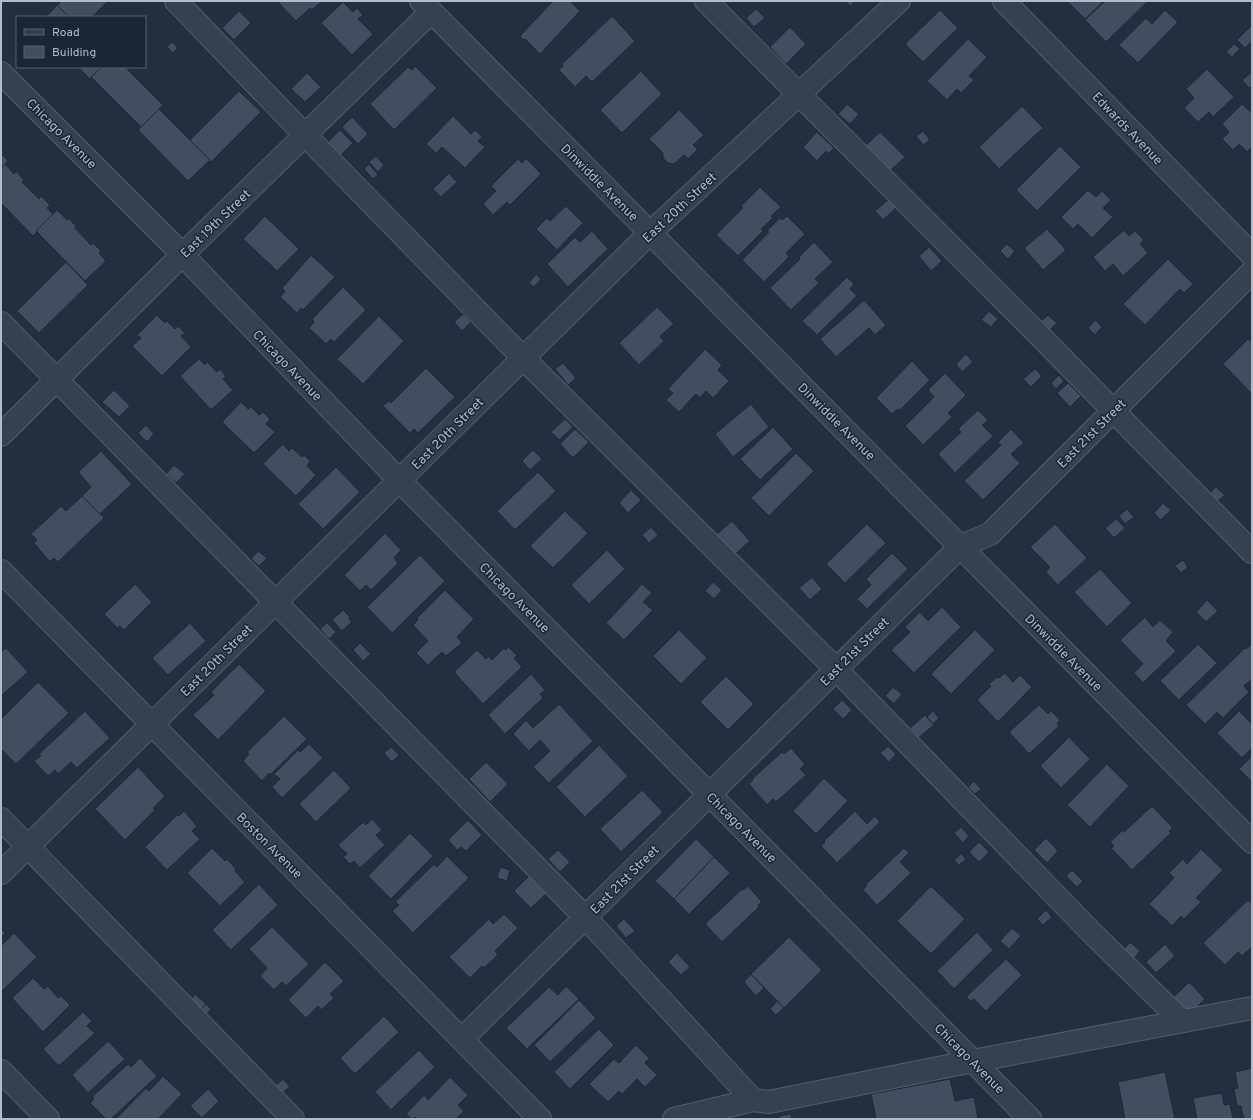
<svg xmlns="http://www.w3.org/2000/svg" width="1253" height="1120" viewBox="0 0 1253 1120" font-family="Overpass,sans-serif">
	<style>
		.building { fill: #414e60; stroke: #1e2735 }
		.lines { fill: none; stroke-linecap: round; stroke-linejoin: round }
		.minor-casing { stroke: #555e6c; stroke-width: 24 }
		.minor { stroke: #37404e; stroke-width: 22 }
		.labels { text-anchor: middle; stroke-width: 3; stroke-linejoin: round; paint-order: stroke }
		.street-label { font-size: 13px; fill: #b3bbc9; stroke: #1c2533 }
	</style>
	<rect width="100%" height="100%" fill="#232e3e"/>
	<!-- building -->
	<g class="building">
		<path d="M62,1H108L92,17H69L57,5Z"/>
		<path d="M277,1H322L312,10L310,8L296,21Z"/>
		<path d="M553,1H570L580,11L540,54L525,39L524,40L520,36Z"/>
		<path d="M846,1H855L850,6Z"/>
		<path d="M1067,1H1104L1085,19Z"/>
		<path d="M1105,1H1148L1106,42L1085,20Z"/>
		<path d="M343,2L353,12L357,8L363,15L358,19L373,34L352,55L321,23Z"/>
		<path d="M57,5L69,17H46Z"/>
		<path d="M756,9L765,18L754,27L746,18Z"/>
		<path d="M940,10L958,28L923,62L905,44Z"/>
		<path d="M1165,10L1178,22L1138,63L1119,45L1146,18L1152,24Z"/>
		<path d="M239,11L251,23L234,40L222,28Z"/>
		<path d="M612,16L635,41L592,82L586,76L575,87L559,70L563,66L562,64Z"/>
		<path d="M1251,26L1252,27V41L1245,48L1237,40Z"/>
		<path d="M790,27L806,44L786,64L770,47Z"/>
		<path d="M968,39L987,57L969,76L974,80L961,93L957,89L947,100L927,81Z"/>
		<path d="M172,42L178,48L173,53L167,47Z"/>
		<path d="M1234,44L1240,49L1232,57L1226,52Z"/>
		<path d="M415,66L437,88L394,130L370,104L408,67L412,70Z"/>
		<path d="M78,67H102L90,79Z"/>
		<path d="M102,67H125L163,105L141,127L91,77Z"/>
		<path d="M1207,69L1234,97L1213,117L1209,112L1198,122L1184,108L1194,98L1186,89Z"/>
		<path d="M641,71L662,94L622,133L600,110Z"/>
		<path d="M1252,72V86L1249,88L1242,80Z"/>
		<path d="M307,73L321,87L305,102L291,89Z"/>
		<path d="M239,91L261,112L211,162L190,140Z"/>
		<path d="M847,104L859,114L850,124L838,114Z"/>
		<path d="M1242,104L1252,113V147L1247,152L1239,144L1233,150L1222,139L1229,132L1222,124Z"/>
		<path d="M1022,106L1043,128L999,169L979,147Z"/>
		<path d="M159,109L210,160L188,181L138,130Z"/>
		<path d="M679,110L704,135L693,145L698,149L688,159L684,155L674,164L668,163L663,158V153L649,139Z"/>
		<path d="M453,116L471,134L475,130L482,137L478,141L485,147L465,168L442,147L436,153L426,144Z"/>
		<path d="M352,117L368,134L358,144L342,127Z"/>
		<path d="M340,130L353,143L339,157L326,144Z"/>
		<path d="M923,131L930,140L923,145L916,136Z"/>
		<path d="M817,132L834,148L828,154L826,151L817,161L803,147Z"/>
		<path d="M880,132L905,157L890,171L865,146Z"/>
		<path d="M1060,146L1081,167L1037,211L1016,190Z"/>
		<path d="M1,150L4,153L2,154L8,161L1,168Z"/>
		<path d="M376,156L384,165L378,172L369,162Z"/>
		<path d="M526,158L541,174L510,205L507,202L493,215L483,204L496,191L491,186L518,159L522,163Z"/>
		<path d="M5,164L14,174L16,171L24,180L22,182L39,199L41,196L50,205L47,208L53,214L36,231L37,232L33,236L1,203V168Z"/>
		<path d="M369,164L378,175L373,179L364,169Z"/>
		<path d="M449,173L457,182L441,197L433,189Z"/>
		<path d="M760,187L781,207L771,216L773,218L761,229L763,231L738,256L716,235L743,208L741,206Z"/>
		<path d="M1088,190L1096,197L1102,191L1111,200L1103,208L1113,217L1092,238L1078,224L1073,229L1061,217Z"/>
		<path d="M890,198L897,207L883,220L875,211Z"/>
		<path d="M566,206L583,223L557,250L536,229L547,218L550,221Z"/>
		<path d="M57,210L67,220L68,218L76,226L75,228L91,245L93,243L101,251L99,253L106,261L85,281L36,231Z"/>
		<path d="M265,216L299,249L277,271L243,239Z"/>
		<path d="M787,216L805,234L786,253L789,257L764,282L742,260L769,232L767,231L780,218L782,220Z"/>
		<path d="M1047,229L1066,250L1043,270L1024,248Z"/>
		<path d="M1124,230L1129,236L1135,231L1144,240L1140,244L1148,253L1123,276L1113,264L1105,271L1093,257Z"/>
		<path d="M592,231L608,249L568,287L547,264L575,237L580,242Z"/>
		<path d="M814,242L833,262L815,279L819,283L791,310L770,288L800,259L799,257Z"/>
		<path d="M1007,244L1015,251L1008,259L1000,251Z"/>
		<path d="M929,247L942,261L931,271L919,256Z"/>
		<path d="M311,255L335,277L303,310L301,308L297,313L280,297L285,291L282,288Z"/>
		<path d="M1168,259L1193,284L1184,293L1180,289L1145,325L1123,304Z"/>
		<path d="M66,262L88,285L39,333L17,311Z"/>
		<path d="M536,274L541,279L534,287L529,283Z"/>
		<path d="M847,277L854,284L850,289L857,296L817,335L802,321Z"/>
		<path d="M343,287L366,310L334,342L331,339L326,344L309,328L314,322L312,319Z"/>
		<path d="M864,300L886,325L875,335L869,328L836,357L820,339Z"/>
		<path d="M657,307L674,324L660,336L664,341L639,365L619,343Z"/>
		<path d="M989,311L998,319L991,327L981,320Z"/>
		<path d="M463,314L471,322L462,331L454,322Z"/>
		<path d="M157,315L165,323L167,321L175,329L178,326L185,333L181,336L191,347L162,376L132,346L141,338L137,335Z"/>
		<path d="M1048,315L1057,323L1050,330L1041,321Z"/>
		<path d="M379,316L404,341L363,384L337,359Z"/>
		<path d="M1095,320L1102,327L1095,335L1088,328Z"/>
		<path d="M1248,339L1252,342V394L1223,364Z"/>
		<path d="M705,349L722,365L718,370L729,381L713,398L706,391L700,398L696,394L679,412L666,400L673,393L668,389Z"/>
		<path d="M966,354L973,362L962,372L956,364Z"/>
		<path d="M199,359L205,365L207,362L217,372L220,369L226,376L223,379L233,390L211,410L180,376Z"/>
		<path d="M912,361L930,380L900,410L898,409L892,414L876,398Z"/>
		<path d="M563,363L576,378L568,385L555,369Z"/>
		<path d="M426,368L455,397L418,433L414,429L410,433L383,406L389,401L391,403Z"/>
		<path d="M1035,369L1042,376L1031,387L1023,379Z"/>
		<path d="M945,373L966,395L948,413L952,417L923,445L905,426L934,397L928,390Z"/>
		<path d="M1059,375L1064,381L1056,389L1051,383Z"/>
		<path d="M1068,383L1081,396L1070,407L1057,393Z"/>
		<path d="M114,390L130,406L119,417L102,402Z"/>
		<path d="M241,402L248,409L251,407L259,415L263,412L270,419L266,424L275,432L254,453L222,422Z"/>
		<path d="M751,404L769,427L733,457L715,434Z"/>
		<path d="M978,410L988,420L982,425L993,436L955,473L938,454L961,432L958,429Z"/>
		<path d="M565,419L573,427L559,440L551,432Z"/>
		<path d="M146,425L154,434L147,442L138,433Z"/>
		<path d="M773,427L793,449L760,480L740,459Z"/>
		<path d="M575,429L589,442L573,458L560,444Z"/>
		<path d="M1011,429L1024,443L1011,454L1020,463L983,500L964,481L1001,445L998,442Z"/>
		<path d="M283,444L289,451L292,448L302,457L304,455L310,461L307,466L316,475L296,496L263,464Z"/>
		<path d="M533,450L542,459L530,470L522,461Z"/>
		<path d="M101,451L132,484L100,514L82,496L91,487L78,472Z"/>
		<path d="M796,453L814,471L769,516L751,498Z"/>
		<path d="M174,465L185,474L176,483L166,474Z"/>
		<path d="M336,467L360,492L323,529L298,504Z"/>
		<path d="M538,472L556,491L515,530L497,511Z"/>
		<path d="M1216,487L1225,495L1218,501L1210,493Z"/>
		<path d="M631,490L641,500L628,513L619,503Z"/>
		<path d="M82,496L104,518L58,562L54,558L50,562L34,543L37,540L31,534L61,506L66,511Z"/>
		<path d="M1163,503L1171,510L1161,520L1154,513Z"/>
		<path d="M1127,509L1134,517L1125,524L1119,516Z"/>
		<path d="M565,511L588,533L553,568L530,546Z"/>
		<path d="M1116,519L1125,528L1114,538L1105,528Z"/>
		<path d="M732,521L750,541L734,555L716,535Z"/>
		<path d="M867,524L886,543L845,583L826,564Z"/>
		<path d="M1055,524L1087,558L1058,585L1046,572L1050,567L1030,547Z"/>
		<path d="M651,527L658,535L649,543L642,535Z"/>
		<path d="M385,533L401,550L394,558L398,563L371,590L366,585L360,591L344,575Z"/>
		<path d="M607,550L625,569L589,604L571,585Z"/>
		<path d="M258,551L267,558L259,566L251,559Z"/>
		<path d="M892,553L908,569L867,609L857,599L871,585L866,579Z"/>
		<path d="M420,555L445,581L392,633L367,607Z"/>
		<path d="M1183,560L1188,567L1181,573L1175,566Z"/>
		<path d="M1100,569L1132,603L1107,627L1074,592Z"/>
		<path d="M812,577L822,589L810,600L799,588Z"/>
		<path d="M713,582L722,590L714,599L705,591Z"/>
		<path d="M135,584L152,602L124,630L120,626L117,628L104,614Z"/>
		<path d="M642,584L652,593L643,602L653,610L624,640L606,623Z"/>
		<path d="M445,590L474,619L457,637L462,643L446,656L442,652L428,665L416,653L428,641L413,625L418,620L417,618Z"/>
		<path d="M1207,600L1218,611L1206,622L1196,612Z"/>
		<path d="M942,607L961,627L914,673L891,650L910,632L905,627L920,612L928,621Z"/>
		<path d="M343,610L350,617L349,619L352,622L342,631L332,620Z"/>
		<path d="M1145,617L1153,627L1160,620L1173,632L1166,641L1176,651L1143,683L1134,673L1143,664L1120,640Z"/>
		<path d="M190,623L206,641L168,675L152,658Z"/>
		<path d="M327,623L336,632L329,639L320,629Z"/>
		<path d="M679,630L707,658L681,684L653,656Z"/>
		<path d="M975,630L995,650L951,694L931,674Z"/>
		<path d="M360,643L371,654L363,661L353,650Z"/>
		<path d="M1198,644L1217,663L1179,700L1160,681Z"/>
		<path d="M1252,644V679L1244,686L1249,692L1223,718L1217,712L1205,724L1186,705L1245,648L1246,649Z"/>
		<path d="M508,647L517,655L514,658L522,667L483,704L454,672L477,650L486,659L489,656L492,660L504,648L506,650Z"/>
		<path d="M6,648L28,672L1,696V652Z"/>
		<path d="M239,664L266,691L218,740L193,715L214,695L211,692Z"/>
		<path d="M1005,673L1013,682L1020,675L1032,687L998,722L977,700L991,686L989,684L997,677L999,678Z"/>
		<path d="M531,674L545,690L540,694L543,698L505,734L488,715Z"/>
		<path d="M726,676L754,704L728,730L700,702Z"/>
		<path d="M38,682L69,713L16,764L1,749V719Z"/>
		<path d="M893,687L902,694L894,704L885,696Z"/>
		<path d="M842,700L852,710L843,719L833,709Z"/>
		<path d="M559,704L593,741L549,783L533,767L550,751L540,740L529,751L513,734L526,720L533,728Z"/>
		<path d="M1039,705L1048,714L1051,711L1060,720L1057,724L1059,726L1029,754L1009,732Z"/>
		<path d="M85,711L110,738L77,768L71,762L58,774L55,770L48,776L34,761L41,756L39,754Z"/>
		<path d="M933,711L939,718L933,724L927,717Z"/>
		<path d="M1239,711L1252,724V748L1242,758L1217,733Z"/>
		<path d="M925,715L934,725L918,738L910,728Z"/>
		<path d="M284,716L307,739L270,775L269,773L262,781L243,761L249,754L247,752Z"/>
		<path d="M1069,737L1090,759L1061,788L1040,766Z"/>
		<path d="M309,744L323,758L282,798L272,787L280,779L274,774L298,750L300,752Z"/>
		<path d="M599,745L628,776L585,817L556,787Z"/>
		<path d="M888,746L896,754L889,762L880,753Z"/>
		<path d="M391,747L399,755L392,762L384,753Z"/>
		<path d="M791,748L805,764L800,769L806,775L776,802L773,799L767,805L749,784L753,780L752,779L782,752L784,754Z"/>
		<path d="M1252,756V782L1239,769Z"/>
		<path d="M486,762L508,784L490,802L469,779Z"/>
		<path d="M1107,764L1129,786L1090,827L1067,805Z"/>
		<path d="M138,767L165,796L153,808L155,810L125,840L95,809Z"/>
		<path d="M334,770L351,788L316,822L299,804Z"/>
		<path d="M824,778L848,801L816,834L793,811Z"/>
		<path d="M974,781L981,789L975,794L968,787Z"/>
		<path d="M642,790L663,812L621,852L600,829Z"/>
		<path d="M1152,806L1173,828L1169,831L1171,833L1132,870L1111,848L1114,846L1110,842L1123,830L1124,832Z"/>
		<path d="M184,811L197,826L192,831L200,839L167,870L145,847L177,815L179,816Z"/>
		<path d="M855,811L867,824L875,816L880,822L837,863L821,846L825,842L824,841Z"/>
		<path d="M372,819L382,830L376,835L385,845L360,868L354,861L350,864L343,857L347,854L338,845L363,822L366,825Z"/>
		<path d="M468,820L482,835L466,851L461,847L457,850L448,840Z"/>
		<path d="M961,827L969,836L963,843L954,833Z"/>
		<path d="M410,833L433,856L391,899L368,876Z"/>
		<path d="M1046,838L1058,851L1047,863L1034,850Z"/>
		<path d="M696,839L714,857L674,899L655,881Z"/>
		<path d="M979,842L989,852L979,862L969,852Z"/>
		<path d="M212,848L225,861L227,859L236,869L235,871L245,882L220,906L187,873Z"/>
		<path d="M904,848L909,853L900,862L911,873L882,901L877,905L863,890L867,885L866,884Z"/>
		<path d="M1201,849L1223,870L1196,898L1201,902L1184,919L1181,916L1172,926L1149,904L1174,878L1169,873L1183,859L1187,864Z"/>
		<path d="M558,850L570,862L560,872L548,859Z"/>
		<path d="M961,854L966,859L959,865L954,860Z"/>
		<path d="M447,856L469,878L413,933L392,911L399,905L395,902L434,864L437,867Z"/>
		<path d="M714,857L730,873L689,914L674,899Z"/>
		<path d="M500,867L510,870L507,881L497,878Z"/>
		<path d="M1072,870L1083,881L1077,887L1066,876Z"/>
		<path d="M529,876L546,894L531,908L514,891Z"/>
		<path d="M259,884L278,905L231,950L212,930Z"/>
		<path d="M748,886L762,902L758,905L759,907L722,942L705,924L742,889L743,890Z"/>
		<path d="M931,886L965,919L931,954L897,921Z"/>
		<path d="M1248,900L1252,904V947L1242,956L1238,952L1225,965L1203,943Z"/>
		<path d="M1046,910L1052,917L1043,925L1037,919Z"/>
		<path d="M504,914L518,928L495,951L498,955L484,968L482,966L470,978L449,957L489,919L493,924Z"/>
		<path d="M624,919L635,931L626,938L616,926Z"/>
		<path d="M272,927L309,964L286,986L282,982L274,990L260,976L267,968L249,949Z"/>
		<path d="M1012,928L1021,936L1009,949L1000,941Z"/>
		<path d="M1,929L5,933L1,938Z"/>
		<path d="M977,932L993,950L954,989L937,971Z"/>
		<path d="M14,933L37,957L1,992V946Z"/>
		<path d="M789,937L822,970L784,1008L751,974Z"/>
		<path d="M1130,942L1140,951L1132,961L1121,953Z"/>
		<path d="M1165,944L1175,956L1156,973L1146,962Z"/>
		<path d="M677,953L690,967L681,975L668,962Z"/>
		<path d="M1006,959L1022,975L986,1011L974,999L971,1001L966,997Z"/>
		<path d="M325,962L344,981L330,994L334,998L321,1010L318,1006L306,1018L288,1000Z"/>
		<path d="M628,966L634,974L626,980L619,973Z"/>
		<path d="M751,974L764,988L756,996L744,982Z"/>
		<path d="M33,978L44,989L48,986L58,998L61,996L70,1005L43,1032L12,998Z"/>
		<path d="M1189,982L1205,999L1190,1014L1174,997Z"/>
		<path d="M566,986L579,999L527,1049L506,1028L549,987L558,995Z"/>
		<path d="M195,994L206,1004L198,1013L187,1004Z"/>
		<path d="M579,1000L596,1018L550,1062L534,1045Z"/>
		<path d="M777,1001L784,1008L776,1015L770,1009Z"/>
		<path d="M206,1004L211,1009L204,1018L198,1013Z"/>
		<path d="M83,1012L92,1021L87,1026L95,1033L59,1066L43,1049Z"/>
		<path d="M384,1016L399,1032L355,1074L340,1058Z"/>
		<path d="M599,1029L614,1045L570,1089L554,1072Z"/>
		<path d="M108,1041L125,1059L88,1093L72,1075Z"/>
		<path d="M636,1045L649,1058L645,1063L657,1075L645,1087L637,1079L622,1094L619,1091L608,1102L589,1084L614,1059L619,1063Z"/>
		<path d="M419,1050L435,1067L391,1110L375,1092Z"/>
		<path d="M140,1058L157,1076L111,1119H106L90,1103L94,1099L92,1097L128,1064L131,1067Z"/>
		<path d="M1252,1068V1119H1244L1241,1106H1237L1234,1089L1238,1088L1235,1072Z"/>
		<path d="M1165,1072L1175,1119H1125L1118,1082Z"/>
		<path d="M163,1076L182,1094L158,1119H116L146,1088L149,1091Z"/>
		<path d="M450,1077L468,1095L458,1105L464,1111L456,1119H417L415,1117L412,1119L406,1114L424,1095L428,1100Z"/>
		<path d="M283,1079L290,1087L282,1093L275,1086Z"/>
		<path d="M950,1079L955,1101L974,1097L978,1119H876L871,1094Z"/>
		<path d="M208,1089L219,1101L202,1118L190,1106Z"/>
		<path d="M1222,1093L1224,1105L1230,1104L1233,1119H1197L1193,1098Z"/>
		<path d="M791,1114L792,1119H779V1116Z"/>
	</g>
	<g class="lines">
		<defs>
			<g id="minor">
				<path d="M176,1L305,135L523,358L836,669L1092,933L1182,1021"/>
				<path d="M421,1L1252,842"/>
				<path d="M706,1L1038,334L1252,552"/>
				<path d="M1004,1L1252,255"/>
				<path d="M1,73L173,245L399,480L1030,1119"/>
				<path d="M1,323L585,917L753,1100L769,1102L973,1061L1252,1008"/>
				<path d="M1,435L182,255L431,12"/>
				<path d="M1,571L540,1119"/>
				<path d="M1,819L293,1119"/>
				<path d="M1,873L650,233L899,1"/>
				<path d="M462,1039L961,546L990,534L1252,272"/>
				<path d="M1,1071L48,1119"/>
				<path d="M674,1119L753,1100"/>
			</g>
		</defs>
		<!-- minor casing -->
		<use href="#minor" class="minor-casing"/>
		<!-- minor -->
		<use href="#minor" class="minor"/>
	</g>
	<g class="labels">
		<!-- street labels -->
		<g class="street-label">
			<text transform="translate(1128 128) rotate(46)" y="5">Edwards Avenue</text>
			<text transform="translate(62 133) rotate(45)" y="5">Chicago Avenue</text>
			<text transform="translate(600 182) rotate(45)" y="5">Dinwiddie Avenue</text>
			<text transform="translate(679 207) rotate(-43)" y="5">East 20th Street</text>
			<text transform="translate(215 223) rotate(-44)" y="5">East 19th Street</text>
			<text transform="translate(288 365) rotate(46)" y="5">Chicago Avenue</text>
			<text transform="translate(837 421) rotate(45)" y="5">Dinwiddie Avenue</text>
			<text transform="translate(447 433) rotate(-45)" y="5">East 20th Street</text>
			<text transform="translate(1091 433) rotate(-45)" y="5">East 21st Street</text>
			<text transform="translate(515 597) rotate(45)" y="5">Chicago Avenue</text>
			<text transform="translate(854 651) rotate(-45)" y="5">East 21st Street</text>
			<text transform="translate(1064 652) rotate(45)" y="5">Dinwiddie Avenue</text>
			<text transform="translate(216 660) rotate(-45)" y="5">East 20th Street</text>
			<text transform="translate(742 827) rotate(45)" y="5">Chicago Avenue</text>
			<text transform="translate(270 845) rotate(45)" y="5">Boston Avenue</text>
			<text transform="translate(624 879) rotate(-45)" y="5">East 21st Street</text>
			<text transform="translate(970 1058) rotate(45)" y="5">Chicago Avenue</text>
		</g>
	</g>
	<!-- border -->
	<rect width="1253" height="1120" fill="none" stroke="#b3bbc9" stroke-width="4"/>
	<!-- legend -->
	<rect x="16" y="16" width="130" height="52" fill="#1c2533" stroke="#58616f"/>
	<rect x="24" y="29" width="20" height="6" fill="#37404e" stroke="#58616f"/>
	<text x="52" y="36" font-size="12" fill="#b3bbc9">Road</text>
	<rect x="24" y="46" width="20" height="12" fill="#414e60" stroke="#58616f"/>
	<text x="52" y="56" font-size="12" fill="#b3bbc9">Building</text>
</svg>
